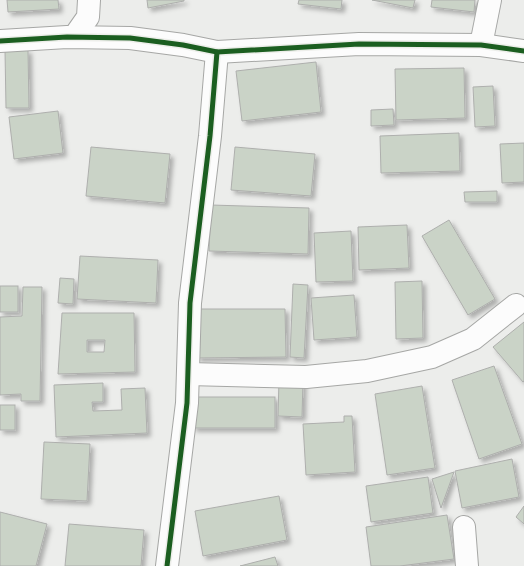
<svg xmlns="http://www.w3.org/2000/svg" width="524" height="566" viewBox="0 0 524 566" font-family="'Noto Sans',sans-serif">
	<style>
		.building { fill: #cad3c7; stroke: #aeafad; fill-rule: evenodd; filter: url(#shadow) }
		.lines { fill: none; stroke-linecap: round; stroke-linejoin: round }
		.street-casing { stroke: #a6a7a5; stroke-width: 24 }
		.street { stroke: #fcfcfc; stroke-width: 22 }
		.cycleway-casing { stroke: #edeeea; stroke-width: 8 }
		.cycleway { stroke: #1b5e20; stroke-width: 5 }
	</style>
	<defs>
		<filter id="shadow"><feDropShadow dx="3.5" dy="3.5" stdDeviation="2" flood-color="#0004"/></filter>
	</defs>
	<rect width="100%" height="100%" fill="#ecedeb"/>
	<!-- building -->
	<g class="building">
		<path d="M7,0H58L59,9L8,12Z"/>
		<path d="M147,0H184V1L148,8Z"/>
		<path d="M299,0H342L341,9L298,4Z"/>
		<path d="M372,0H415L413,8Z"/>
		<path d="M432,0H475L474,12L431,7Z"/>
		<path d="M28,50L29,108H6L5,51Z"/>
		<path d="M316,62L321,112L242,121L236,71Z"/>
		<path d="M464,68L465,118L396,120L395,69Z"/>
		<path d="M493,86L495,126L475,127L473,87Z"/>
		<path d="M393,109L394,125L371,126V110Z"/>
		<path d="M58,111L63,153L14,159L9,117Z"/>
		<path d="M459,133L460,171L381,173L380,136Z"/>
		<path d="M524,143V182L502,183L500,144Z"/>
		<path d="M91,147L170,154L165,203L86,196Z"/>
		<path d="M235,147L315,154L311,196L231,190Z"/>
		<path d="M497,191V202H465L464,192Z"/>
		<path d="M211,205L309,208L308,254L209,251Z"/>
		<path d="M449,220L495,299L468,315L422,236Z"/>
		<path d="M407,225L409,268L359,270L358,227Z"/>
		<path d="M351,231L353,281L316,282L314,233Z"/>
		<path d="M80,256L158,260L156,303L77,299Z"/>
		<path d="M60,278L74,279L73,304L58,303Z"/>
		<path d="M422,281L423,338L396,339L395,282Z"/>
		<path d="M293,284L308,285L304,358L290,357Z"/>
		<rect x="0" y="286" width="18" height="26"/>
		<path d="M23,287H42L40,401H21V394L0,395V317L22,316Z"/>
		<path d="M354,295L357,337L314,340L311,298Z"/>
		<path d="M197,309H285L286,357L197,358Z"/>
		<path d="M62,313H134L135,372L58,374ZM87,340H105L104,352H87Z"/>
		<path d="M524,322V381L523,382L493,347Z"/>
		<path d="M494,366L522,444L479,459L452,380Z"/>
		<path d="M279,380H303L302,417L278,416Z"/>
		<path d="M103,383V402H92L93,411L122,410L121,389L145,388L147,433L56,437L54,385Z"/>
		<path d="M422,386L435,468L387,475L375,394Z"/>
		<rect x="193" y="397" width="82" height="31"/>
		<rect x="0" y="405" width="15" height="25"/>
		<path d="M344,416H352L355,472L306,475L303,424L344,422Z"/>
		<path d="M44,442L90,444L87,501L41,499Z"/>
		<path d="M512,459L519,497L462,508L455,471Z"/>
		<path d="M454,472L441,508L432,479Z"/>
		<path d="M428,477L433,513L371,522L366,486Z"/>
		<path d="M279,496L287,540L203,556L195,511Z"/>
		<path d="M524,506V524L516,517Z"/>
		<path d="M0,512L47,524L36,566H0Z"/>
		<path d="M447,515L454,559L400,566H371L366,527Z"/>
		<path d="M69,524L144,530L141,566H65Z"/>
		<path d="M275,557L278,566H240Z"/>
	</g>
	<g class="lines">
		<defs>
			<g id="street">
				<path d="M74,37L88,17L89,0"/>
				<path d="M0,41L67,37L130,38L183,45L217,52L359,44L481,45L524,51"/>
				<path d="M481,45L490,0"/>
				<path d="M188,374L306,377L367,371L432,357L473,339L516,305"/>
				<path d="M464,527L467,566"/>
				<path d="M167,566L187,403L190,303L210,136L217,52"/>
			</g>
		</defs>
		<!-- street casing -->
		<use href="#street" class="street-casing"/>
		<!-- street -->
		<use href="#street" class="street"/>
		<defs>
			<g id="cycleway">
				<path d="M0,41L67,37L130,38L183,45L217,52L359,44L481,45L524,51"/>
				<path d="M167,566L187,403L190,303L210,136L217,52"/>
			</g>
		</defs>
		<!-- cycleway casing -->
		<use href="#cycleway" class="cycleway-casing"/>
		<!-- cycleway -->
		<use href="#cycleway" class="cycleway"/>
	</g>
</svg>
